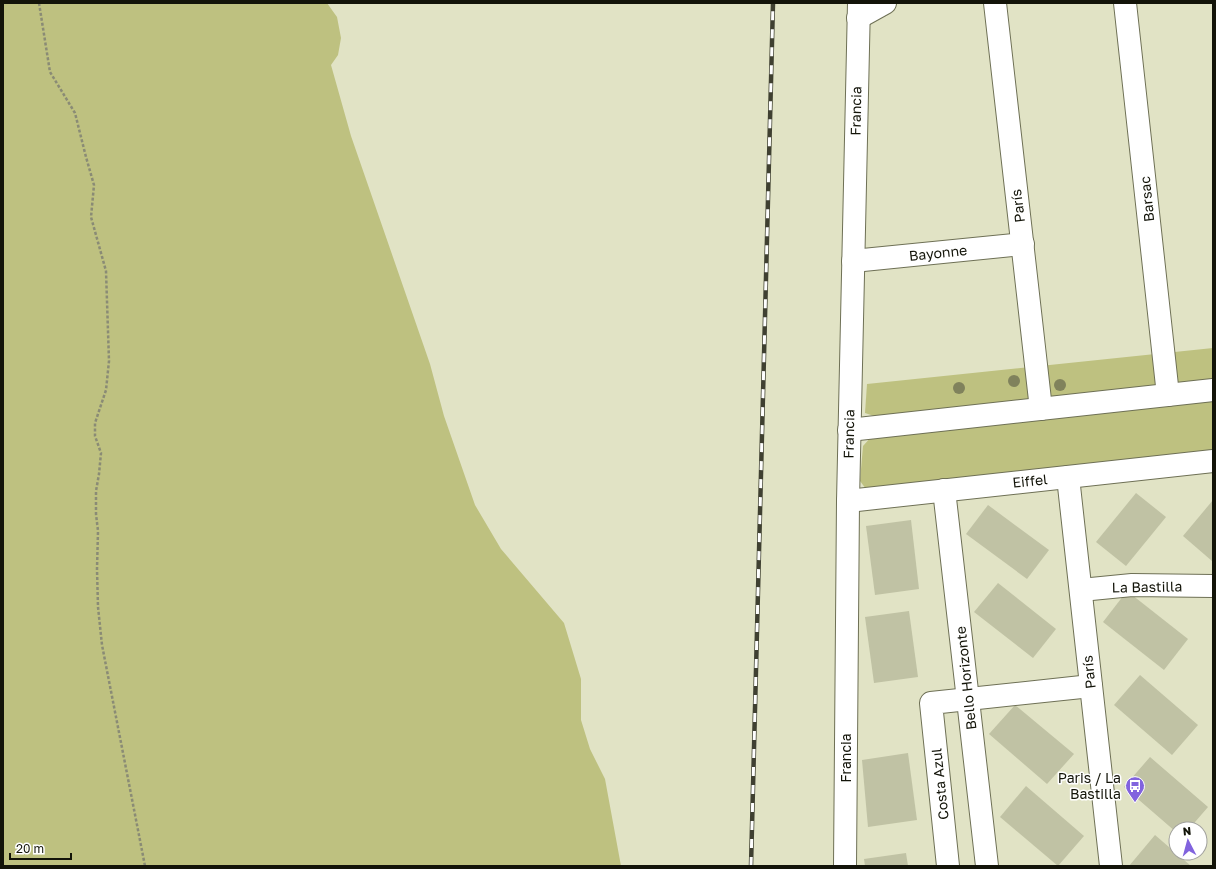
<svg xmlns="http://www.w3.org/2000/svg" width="1216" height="869" viewBox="0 0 1216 869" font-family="'Golos Text',sans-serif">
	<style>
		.green { fill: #bec180 }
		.building { fill: #c0c2a4 }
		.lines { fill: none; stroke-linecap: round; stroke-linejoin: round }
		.minor-casing { stroke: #6e7055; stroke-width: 24 }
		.path { stroke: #8a8b75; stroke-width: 2.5; stroke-dasharray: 3 2; stroke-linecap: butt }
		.minor { stroke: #fff; stroke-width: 22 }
		.rail-casing { stroke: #3f4031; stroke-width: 4.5 }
		.rail { stroke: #fff; stroke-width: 3; stroke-dasharray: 9; stroke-linecap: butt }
		.tree { fill: #80825c }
		.labels { text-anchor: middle; stroke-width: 3; stroke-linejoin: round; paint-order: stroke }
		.street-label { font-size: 14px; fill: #131409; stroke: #fff }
		.poi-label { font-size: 14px; fill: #131409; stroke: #fff; text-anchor: end }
	</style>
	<rect width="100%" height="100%" fill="#e1e3c5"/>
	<!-- green -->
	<g class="green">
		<path d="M3,3H327L337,17L341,38L338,55L331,65L351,136L430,364L444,416L475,505L501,549L564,623L581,679V720L590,749L605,779L621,866H3Z"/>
		<path d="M1213,348V382L874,416L865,413L867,384Z"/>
		<path d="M1213,399V455L869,493L860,481L863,446L872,436Z"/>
	</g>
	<!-- building -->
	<g class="building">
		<path d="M1136,493L1166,517L1126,566L1096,542Z"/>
		<path d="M1213,500V560L1212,561L1183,536Z"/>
		<path d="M988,505L1049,550L1027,579L966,534Z"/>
		<path d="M911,520L919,589L875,595L866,526Z"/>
		<path d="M998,583L1056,629L1033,658L974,612Z"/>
		<path d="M1127,591L1188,639L1164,670L1103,622Z"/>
		<path d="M909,611L918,677L874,683L865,617Z"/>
		<path d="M1140,675L1198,725L1172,755L1114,705Z"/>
		<path d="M1015,705L1074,754L1047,784L989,734Z"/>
		<path d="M908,753L917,820L868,827L862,760Z"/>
		<path d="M1150,757L1208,807L1189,829H1176V832L1124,787Z"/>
		<path d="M1026,786L1084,836L1058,866L1000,817Z"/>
		<path d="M1155,835L1191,866H1129Z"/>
		<path d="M906,853L908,866H865L864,859Z"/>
	</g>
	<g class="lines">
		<defs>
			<g id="minor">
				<path d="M995,3L1041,409"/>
				<path d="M1125,3L1168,395"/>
				<path d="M858,18L885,3"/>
				<path d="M853,261L1023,244"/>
				<path d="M849,430L1213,390"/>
				<path d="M1068,477L1111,866"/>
				<path d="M944,490L987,866"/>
				<path d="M848,501L1213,461"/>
				<path d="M1081,590L1132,585L1213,586"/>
				<path d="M845,866L848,501L859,3"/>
				<path d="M948,866L931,703L1091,686"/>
			</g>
		</defs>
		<!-- minor casing -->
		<use href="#minor" class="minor-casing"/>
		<!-- path -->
		<path class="path" d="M39,3L50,72L75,113L86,157L94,185L91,217L106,271L109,361L106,390L95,423V436L101,453L99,474L96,491V514L98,531L97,569L98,607L102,645L145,866"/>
		<!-- minor -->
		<use href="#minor" class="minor"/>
		<defs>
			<path id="rail" d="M751,866L773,3"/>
		</defs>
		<!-- rail casing -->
		<use href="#rail" class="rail-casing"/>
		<!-- rail -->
		<use href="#rail" class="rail"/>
	</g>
	<!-- trees -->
	<g class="tree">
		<circle cx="1014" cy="381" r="6"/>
		<circle cx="1060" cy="385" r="6"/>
		<circle cx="959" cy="388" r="6"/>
	</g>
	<!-- icons -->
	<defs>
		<symbol id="bus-pin" viewBox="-11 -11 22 30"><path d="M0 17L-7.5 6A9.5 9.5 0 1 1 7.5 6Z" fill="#8163de" stroke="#fff"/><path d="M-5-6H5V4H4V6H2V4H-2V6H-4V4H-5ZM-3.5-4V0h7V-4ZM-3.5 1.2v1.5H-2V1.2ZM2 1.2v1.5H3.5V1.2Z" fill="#fff"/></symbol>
	</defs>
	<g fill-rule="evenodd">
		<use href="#bus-pin" x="1124" y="775" width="22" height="30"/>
	</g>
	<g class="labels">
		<!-- street labels -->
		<g class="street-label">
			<text transform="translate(856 111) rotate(-89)" y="5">Francia</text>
			<text transform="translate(1147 199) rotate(-96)" y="5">Barsac</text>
			<text transform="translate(1018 206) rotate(-97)" y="5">París</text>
			<text transform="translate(938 253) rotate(-6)" y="5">Bayonne</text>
			<text transform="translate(849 434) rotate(-89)" y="5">Francia</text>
			<text transform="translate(1030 481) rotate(-6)" y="5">Eiffel</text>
			<text transform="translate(1147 587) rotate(-1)" y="5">La Bastilla</text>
			<text transform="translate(1089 672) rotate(-96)" y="5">París</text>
			<text transform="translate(966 678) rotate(-96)" y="5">Bello Horizonte</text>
			<text transform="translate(846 758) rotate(-90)" y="5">Francia</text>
			<text transform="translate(940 784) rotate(-96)" y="5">Costa Azul</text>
		</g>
		<!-- poi labels -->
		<g class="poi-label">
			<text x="1121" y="783">Paris / La<tspan x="1121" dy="16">Bastilla</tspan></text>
		</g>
	</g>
	<!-- border -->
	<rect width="1216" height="869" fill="none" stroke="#131409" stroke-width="8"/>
	<!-- north arrow -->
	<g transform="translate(1188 841) rotate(354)"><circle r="19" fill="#ffffff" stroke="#a1a19d"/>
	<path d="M0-3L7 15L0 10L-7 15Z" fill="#8163de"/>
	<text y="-6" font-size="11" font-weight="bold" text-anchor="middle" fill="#131409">N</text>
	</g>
	<!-- scale -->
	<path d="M10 853v6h61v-6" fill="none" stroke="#131409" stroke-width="2"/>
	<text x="16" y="853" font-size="12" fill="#131409" stroke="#ffffff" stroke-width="3" paint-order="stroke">20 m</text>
</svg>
